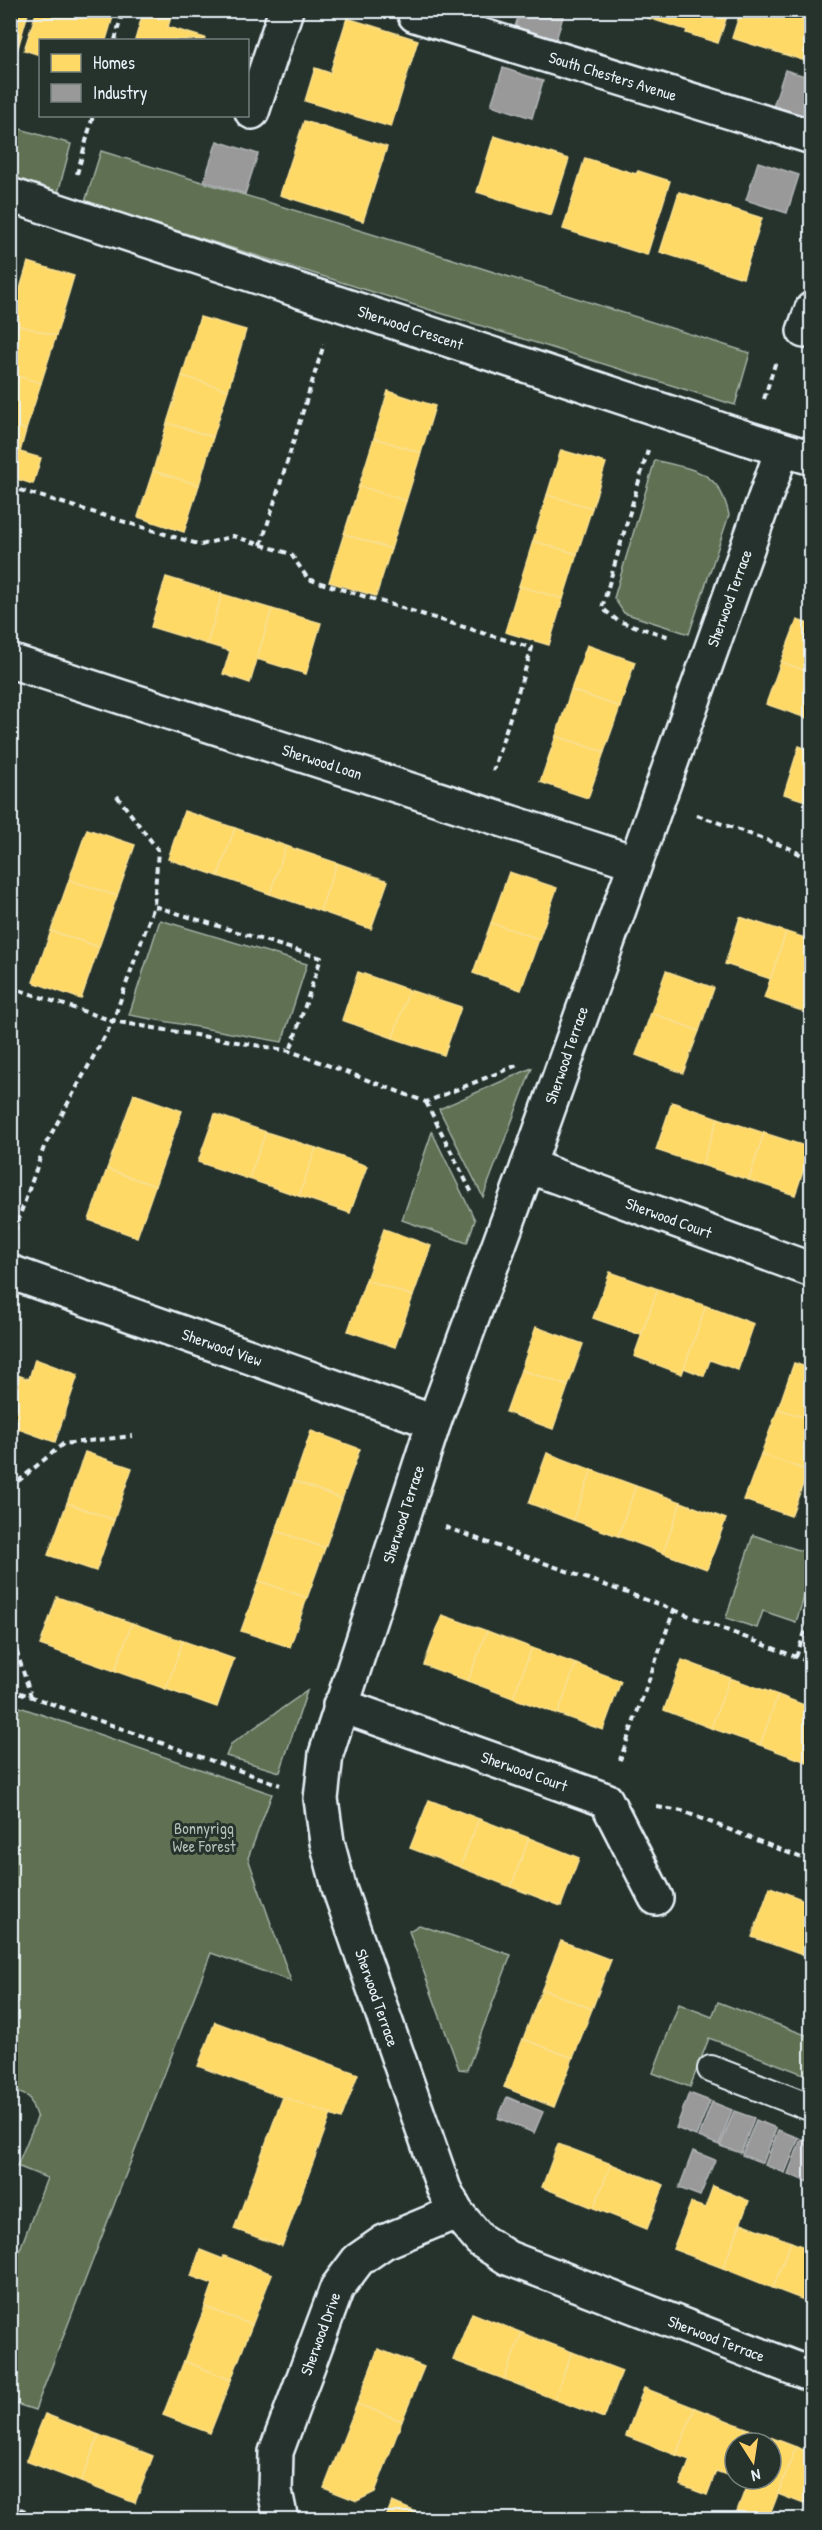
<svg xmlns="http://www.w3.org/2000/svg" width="822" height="2530" viewBox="0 0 822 2530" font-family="'Patrick Hand',sans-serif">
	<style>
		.green { fill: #5e7052; stroke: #a3b0a5; stroke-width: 1.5 }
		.homes { fill: #ffd966; stroke: #f8e092; stroke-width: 1.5 }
		.industry { fill: #999; stroke: #b1b3b6; stroke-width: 1.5 }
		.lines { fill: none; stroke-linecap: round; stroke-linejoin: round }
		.service-casing { stroke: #e8f1f8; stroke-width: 30 }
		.minor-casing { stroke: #e8f1f8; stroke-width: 38 }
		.path { stroke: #e8f1f8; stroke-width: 4; stroke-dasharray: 6 4.5; stroke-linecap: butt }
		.service { stroke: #26332d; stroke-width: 26 }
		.minor { stroke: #26332d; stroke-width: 33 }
		.labels { text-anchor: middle; stroke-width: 6; stroke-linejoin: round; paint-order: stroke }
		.street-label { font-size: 16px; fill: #e8f1f8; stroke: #26332d }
		.park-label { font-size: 16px; fill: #b1bdb6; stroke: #26332d }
	</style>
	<rect width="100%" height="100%" fill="#26332d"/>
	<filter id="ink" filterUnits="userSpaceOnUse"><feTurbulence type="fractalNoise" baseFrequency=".0167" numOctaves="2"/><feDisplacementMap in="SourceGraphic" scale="12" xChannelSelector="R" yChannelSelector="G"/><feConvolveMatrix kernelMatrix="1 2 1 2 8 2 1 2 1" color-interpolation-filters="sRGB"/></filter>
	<g filter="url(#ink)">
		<!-- green -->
		<g class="green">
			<path d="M10,126L71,144L58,193L11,178Z"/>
			<path d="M101,151L440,255L750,353L735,405L85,202Z"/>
			<path d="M655,460C695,471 719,469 729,515L689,634L624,613L614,598Z"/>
			<path d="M160,920L307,964L282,1042L129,1015Z"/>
			<path d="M532,1068L483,1197L439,1109Z"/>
			<path d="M432,1132L475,1220L467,1243L402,1220Z"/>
			<path d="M753,1535L811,1554V1576L796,1622L763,1611L757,1628L726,1618Z"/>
			<path d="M307,1691L280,1772L226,1756L231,1744Z"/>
			<path d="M11,1704L272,1794L248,1858L291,1981L211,1953L35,2410L10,2402L11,2273L47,2178L17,2166L37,2118L29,2097L11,2089Z"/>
			<path d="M419,1925L511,1955L467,2070L459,2069L409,1931Z"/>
			<path d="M718,2002L811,2037V2077L709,2038L690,2087L653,2073L679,2004L712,2017Z"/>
		</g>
		<!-- homes -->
		<g class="homes">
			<path d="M10,10H29L14,61L10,60Z"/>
			<path d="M37,10H115L106,40H40V55L24,50Z"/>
			<path d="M144,10H173L168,27L205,38L204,40H135Z"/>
			<path d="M636,10H729L718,43L686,33L687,30L635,14Z"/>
			<path d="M741,10H812V63L732,38Z"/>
			<path d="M347,18L418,40L391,127L305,101L315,68L330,73Z"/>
			<path d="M304,121L387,147L363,221L280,195Z"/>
			<path d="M494,136L569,159L551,215L477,192Z"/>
			<path d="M585,158L636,174L638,171L670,181L647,255L563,229Z"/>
			<path d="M679,192L762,218L743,278L660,252Z"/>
			<path d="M28,262L74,276L56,336L10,323Z"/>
			<path d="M200,317L246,330L228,390L182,376Z"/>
			<path d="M10,323L56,336L41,383L10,374Z"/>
			<path d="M10,374L41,383L26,430L10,425Z"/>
			<path d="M182,376L228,390L213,437L167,423Z"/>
			<path d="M388,391L435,406L421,453L374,438Z"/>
			<path d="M167,423L213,437L199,485L153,471Z"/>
			<path d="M10,425L26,430L20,452L41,458L33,484L10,477Z"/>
			<path d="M374,438L421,453L406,501L359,486Z"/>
			<path d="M561,450L606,463L592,508L547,495Z"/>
			<path d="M153,471L199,485L184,532L138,517Z"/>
			<path d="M359,486L406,501L391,549L344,534Z"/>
			<path d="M547,495L592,508L577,554L533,541Z"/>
			<path d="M344,534L391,549L376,596L329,582Z"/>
			<path d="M533,541L577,554L563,599L519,586Z"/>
			<path d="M166,577L222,594L207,644L151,627Z"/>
			<path d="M519,586L563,599L549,645L505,632Z"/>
			<path d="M222,594L272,609L250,683L223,674L230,651L207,644Z"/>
			<path d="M272,609L321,623L306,674L257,659Z"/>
			<path d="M797,620L812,625V673L781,662Z"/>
			<path d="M587,645L635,662L620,707L571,690Z"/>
			<path d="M781,662L812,673V720L766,704Z"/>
			<path d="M571,690L620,707L604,752L556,736Z"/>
			<path d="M556,736L604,752L588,798L540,782Z"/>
			<path d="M799,746L812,751V803L784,794Z"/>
			<path d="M184,811L235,828L218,876L168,859Z"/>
			<path d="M235,828L286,846L270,894L218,876Z"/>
			<path d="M87,829L135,845L117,896L69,880Z"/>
			<path d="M286,846L337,863L320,911L270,894Z"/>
			<path d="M337,863L388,881L371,929L320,911Z"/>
			<path d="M509,872L557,888L539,939L491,923Z"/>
			<path d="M69,880L117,896L99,947L51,931Z"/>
			<path d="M740,917L786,932L771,979L725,964Z"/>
			<path d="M491,923L539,939L521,990L473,973Z"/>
			<path d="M51,931L99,947L81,999L33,982Z"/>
			<path d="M786,932L812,940L811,1014L764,998Z"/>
			<path d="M666,971L714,988L699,1031L651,1013Z"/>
			<path d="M358,972L409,990L393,1038L342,1020Z"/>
			<path d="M409,990L461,1007L444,1055L393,1038Z"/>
			<path d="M651,1013L699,1031L683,1073L636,1055Z"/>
			<path d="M10,1023L18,1026L10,1047Z"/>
			<path d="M134,1094L182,1111L155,1186L107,1169Z"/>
			<path d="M672,1102L718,1118L702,1165L656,1150Z"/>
			<path d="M215,1114L266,1132L249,1179L198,1162Z"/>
			<path d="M718,1118L764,1133L749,1180L702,1165Z"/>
			<path d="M266,1132L316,1148L299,1196L249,1179Z"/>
			<path d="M764,1133L811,1148L795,1195L749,1180Z"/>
			<path d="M316,1148L367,1166L350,1213L299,1196Z"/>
			<path d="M107,1169L155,1186L137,1237L89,1220Z"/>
			<path d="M384,1229L431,1246L413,1296L366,1280Z"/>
			<path d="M610,1272L658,1289L641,1335L593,1318Z"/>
			<path d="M366,1280L413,1296L395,1347L348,1331Z"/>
			<path d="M658,1289L706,1306L682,1374L634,1356Z"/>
			<path d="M706,1306L754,1324L738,1370L710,1360L704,1376L684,1368Z"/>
			<path d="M536,1327L583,1344L568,1386L521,1370Z"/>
			<path d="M35,1359L78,1375L55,1442L10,1426V1404L20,1376L29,1379Z"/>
			<path d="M794,1363L812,1369V1420L778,1409Z"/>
			<path d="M521,1370L568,1386L553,1429L506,1412Z"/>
			<path d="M10,1373L20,1376L10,1404Z"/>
			<path d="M778,1409L812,1420V1460L808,1471L761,1454Z"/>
			<path d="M311,1431L360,1449L342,1499L294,1481Z"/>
			<path d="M85,1452L132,1468L114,1520L67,1503Z"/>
			<path d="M547,1453L592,1470L573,1520L529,1503Z"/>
			<path d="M761,1454L808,1471L791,1516L744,1500Z"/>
			<path d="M592,1470L636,1486L618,1536L573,1520Z"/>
			<path d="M294,1481L342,1499L325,1548L276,1531Z"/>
			<path d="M636,1486L681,1502L663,1553L618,1536Z"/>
			<path d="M681,1502L726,1519L707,1569L663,1553Z"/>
			<path d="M67,1503L114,1520L96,1571L48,1555Z"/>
			<path d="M276,1531L325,1548L307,1598L259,1581Z"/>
			<path d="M259,1581L307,1598L290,1647L241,1631Z"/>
			<path d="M57,1597L132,1623L115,1671L40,1645Z"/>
			<path d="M442,1615L487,1631L468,1681L424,1665Z"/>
			<path d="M132,1623L183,1641L166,1689L115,1671Z"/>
			<path d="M487,1631L532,1648L513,1698L468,1681Z"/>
			<path d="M183,1641L234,1659L217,1707L166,1689Z"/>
			<path d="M532,1648L576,1664L558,1714L513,1698Z"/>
			<path d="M682,1660L730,1678L711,1728L664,1710Z"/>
			<path d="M576,1664L621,1681L603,1730L558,1714Z"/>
			<path d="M730,1678L778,1695L760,1745L711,1728Z"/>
			<path d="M778,1695L812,1708V1751L807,1762L760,1745Z"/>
			<path d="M429,1800L479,1819L460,1867L410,1848Z"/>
			<path d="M479,1819L529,1838L511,1887L460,1867Z"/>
			<path d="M529,1838L579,1858L561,1906L511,1887Z"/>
			<path d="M770,1887L812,1903V1924L800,1954L752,1937Z"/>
			<path d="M812,1924V1959L800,1954Z"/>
			<path d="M561,1941L611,1960L592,2009L542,1989Z"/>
			<path d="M542,1989L592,2009L573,2058L523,2039Z"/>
			<path d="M215,2022L358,2074L341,2119L198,2066Z"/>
			<path d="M523,2039L573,2058L554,2107L504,2087Z"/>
			<path d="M283,2097L331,2114L282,2246L234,2229Z"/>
			<path d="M558,2144L611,2164L594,2208L542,2187Z"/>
			<path d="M611,2164L664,2185L647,2229L594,2208Z"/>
			<path d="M713,2186L749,2201L723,2268L673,2249L691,2203L705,2208Z"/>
			<path d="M741,2223L791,2242L773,2288L723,2268Z"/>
			<path d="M791,2242L812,2250V2303L773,2288Z"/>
			<path d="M200,2250L223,2259L224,2256L272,2274L252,2325L205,2307L213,2284L191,2276Z"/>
			<path d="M205,2307L252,2325L231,2380L184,2361Z"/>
			<path d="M472,2313L522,2333L504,2379L453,2360Z"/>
			<path d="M522,2333L572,2352L554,2399L504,2379Z"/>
			<path d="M378,2349L424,2367L402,2421L357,2404Z"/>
			<path d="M572,2352L622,2371L604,2418L554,2399Z"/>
			<path d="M184,2361L231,2380L210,2433L163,2415Z"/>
			<path d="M644,2388L695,2408L676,2455L626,2436Z"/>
			<path d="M357,2404L402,2421L375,2492L357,2501L324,2488Z"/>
			<path d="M695,2408L746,2428L740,2443H735V2455L727,2475L716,2471L707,2495L680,2485L690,2460L676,2455Z"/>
			<path d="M45,2414L99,2435L81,2482L26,2461Z"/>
			<path d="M746,2428L796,2447L768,2520H758L737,2511L748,2482L738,2479H771V2443H740Z"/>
			<path d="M99,2435L153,2456L135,2503L81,2482Z"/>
			<path d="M796,2447L812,2453V2507L778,2494Z"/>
			<path d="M735,2455V2478L727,2475Z"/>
			<path d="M392,2502L435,2520H385Z"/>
		</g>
		<!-- industry -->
		<g class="industry">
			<path d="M520,10H565L556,40L515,27Z"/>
			<path d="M503,68L543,81L532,118L491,105Z"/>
			<path d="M785,70L812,78V119L773,107Z"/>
			<path d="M217,141L258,154L245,194L204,181Z"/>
			<path d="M758,162L799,175L787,213L746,200Z"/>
			<path d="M689,2093L710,2101L696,2136L676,2128Z"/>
			<path d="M507,2097L543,2112L534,2133L498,2118Z"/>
			<path d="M712,2102L732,2110L719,2145L699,2137Z"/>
			<path d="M734,2111L754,2118L741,2153L720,2146Z"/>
			<path d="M756,2120L776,2128L763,2163L742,2155Z"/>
			<path d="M778,2130L799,2138L785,2173L765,2165Z"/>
			<path d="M801,2139L812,2143V2173L808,2182L788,2174Z"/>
			<path d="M693,2151L715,2160L700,2196L679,2188Z"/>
		</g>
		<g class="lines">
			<defs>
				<path id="service" d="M711,2069L812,2108"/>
				<g id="minor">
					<path id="s1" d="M415,15L812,137"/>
					<path d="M252,112L286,10"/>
					<path id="s2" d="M10,195L752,440L812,458"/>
					<path d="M804,331L812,309"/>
					<path id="s3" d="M782,450L528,1166L434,1422L326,1754L321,1799L327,1842L340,1891L444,2189L456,2212L480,2240L508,2258L812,2375"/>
					<path id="s4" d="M10,661L634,862"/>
					<path id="s5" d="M528,1166L812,1270"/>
					<path id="s6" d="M10,1272L434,1422"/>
					<path id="s7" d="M340,1705L606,1800L656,1898"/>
					<path id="s8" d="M281,2520L275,2491L276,2452L337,2288L358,2260L384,2242L456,2212"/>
				</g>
			</defs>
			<!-- service casing -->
			<use href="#service" class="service-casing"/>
			<!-- minor casing -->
			<use href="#minor" class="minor-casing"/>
			<!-- path -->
			<g class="path">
				<path d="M115,40L123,10"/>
				<path d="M77,174L93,116"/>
				<path d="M764,399L776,361"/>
				<path d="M648,450L602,608L618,621L670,637"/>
				<path d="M10,487L201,545L233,536L291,554L308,579L532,648L493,771"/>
				<path d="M261,545L324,344"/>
				<path d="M117,796L158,850L154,906"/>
				<path d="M697,815L789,848L812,861"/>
				<path d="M10,987L113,1021L290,1051L426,1102L520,1064"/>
				<path d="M426,1102L473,1195"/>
				<path d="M14,1232L44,1147L113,1021L154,906L321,958L290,1051"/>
				<path d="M10,1488L63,1444L132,1436"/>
				<path d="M445,1527L674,1610L620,1760"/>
				<path d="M674,1610L812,1663"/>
				<path d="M10,1631L31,1696"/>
				<path d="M796,1657L812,1613"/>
				<path d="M10,1689L280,1785"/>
				<path d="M657,1807L682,1811L812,1862"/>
				<path d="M10,2505L49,2520"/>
			</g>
			<!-- service -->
			<use href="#service" class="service"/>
			<!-- minor -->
			<use href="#minor" class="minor"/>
		</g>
	</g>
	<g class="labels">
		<!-- street labels -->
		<g class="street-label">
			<text dy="6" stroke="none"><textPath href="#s1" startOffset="207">South Chesters Avenue</textPath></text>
			<text dy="6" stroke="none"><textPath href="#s2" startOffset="422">Sherwood Crescent</textPath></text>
			<text transform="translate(729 598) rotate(-70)" y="6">Sherwood Terrace</text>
			<text dy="6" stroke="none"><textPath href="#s4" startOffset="328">Sherwood Loan</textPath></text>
			<text transform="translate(566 1055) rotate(-71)" y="6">Sherwood Terrace</text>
			<text dy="6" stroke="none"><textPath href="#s5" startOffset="150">Sherwood Court</textPath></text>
			<text dy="6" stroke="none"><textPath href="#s6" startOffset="225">Sherwood View</textPath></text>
			<text transform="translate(403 1514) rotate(-72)" y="6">Sherwood Terrace</text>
			<text dy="6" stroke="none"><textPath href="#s7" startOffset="196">Sherwood Court</textPath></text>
			<text dy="6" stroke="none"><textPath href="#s3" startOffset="1634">Sherwood Terrace</textPath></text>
			<text dy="6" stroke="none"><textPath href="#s8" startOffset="195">Sherwood Drive</textPath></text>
			<text dy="6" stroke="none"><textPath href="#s3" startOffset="2156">Sherwood Terrace</textPath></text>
		</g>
		<!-- park labels -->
		<g class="park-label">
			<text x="204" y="1834">Bonnyrigg<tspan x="204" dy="18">Wee Forest</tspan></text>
		</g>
	</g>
	<!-- margin -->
	<rect width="822" height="2530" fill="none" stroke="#26332d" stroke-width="36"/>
	<rect x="18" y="18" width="786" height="2494" fill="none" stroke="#e8f1f8" stroke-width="2" filter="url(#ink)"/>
	<!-- legend -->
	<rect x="39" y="39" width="210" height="78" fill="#26332d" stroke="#747f7e" stroke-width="1.5"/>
	<rect x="51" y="54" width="30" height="18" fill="#ffd966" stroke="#747f7e" stroke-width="1.5"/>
	<text x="93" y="69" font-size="18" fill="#e8f1f8">Homes</text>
	<rect x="51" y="84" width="30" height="18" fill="#999999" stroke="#747f7e" stroke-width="1.5"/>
	<text x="93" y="99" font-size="18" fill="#e8f1f8">Industry</text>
	<!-- north arrow -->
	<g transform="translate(753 2461) rotate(168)"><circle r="28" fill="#26332d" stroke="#747f7e" stroke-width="1.5"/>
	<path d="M0-4.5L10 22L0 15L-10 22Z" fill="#ffd166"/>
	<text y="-9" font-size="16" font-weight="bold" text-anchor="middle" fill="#e8f1f8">N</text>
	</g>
</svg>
